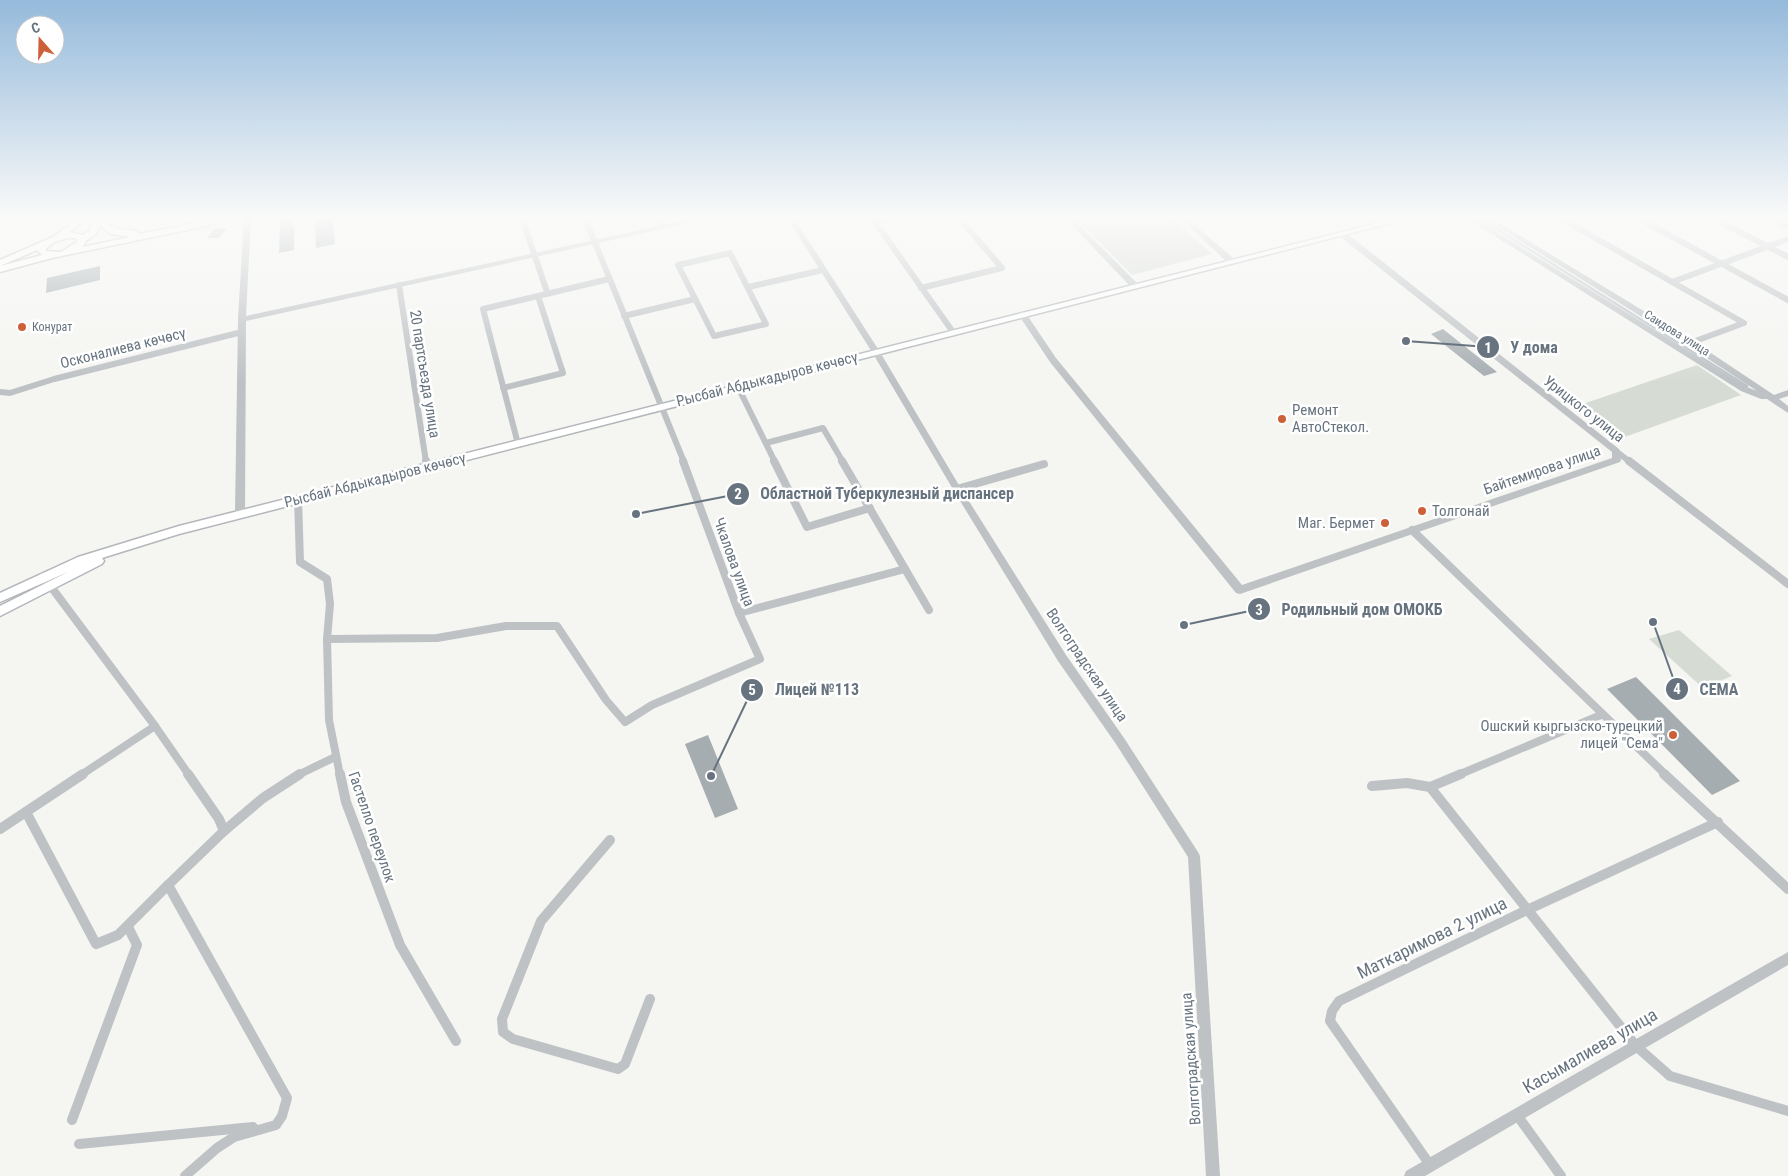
<svg xmlns="http://www.w3.org/2000/svg" width="1788" height="1176" viewBox="0 0 1788 1176" font-family="'Roboto Condensed',sans-serif">
	<style>
		.green { fill: #d6dbd3 }
		.lines { fill: none; stroke-linecap: round; stroke-linejoin: round }
		.stream { stroke: #bac2c7; stroke-width: 2.5 }
		.building { fill: #a6adb1 }
		.secondary-casing { stroke: #b3b7bb; stroke-width: 3 }
		.primary-casing { stroke: #b2b6b9; stroke-width: 3 }
		.minor-far2 { stroke: #bec2c5; stroke-width: 6 }
		.minor-far1 { stroke: #bec2c5; stroke-width: 8 }
		.minor { stroke: #bec2c5; stroke-width: 10 }
		.tertiary { fill: #bec2c5; fill-rule: evenodd }
		.secondary { fill: #fff; fill-rule: evenodd }
		.primary { fill: #fff; fill-rule: evenodd }
		.poi-dot { fill: #cd6039; stroke: #fff; stroke-width: 2 }
		.labels { text-anchor: middle; stroke-width: 5; stroke-linejoin: round; paint-order: stroke }
		.far-poi-label { font-size: 12px; fill: #67747f; stroke: #fff; text-anchor: start }
		.far-street-label { font-size: 12px; fill: #67747f; stroke: #fff }
		.street-label { font-size: 15px; fill: #67747f; stroke: #fff }
		.poi-label { font-size: 15px; fill: #67747f; stroke: #fff; text-anchor: start }
		.near-street-label { font-size: 18px; fill: #67747f; stroke: #fff }
		.leader { fill: none; stroke: #67747f; stroke-width: 2 }
		.callout-dot { fill: #67747f; stroke: #fff; stroke-width: 2 }
		.mark-label { font-size: 15px; text-anchor: middle; font-weight: bold; fill: #fff }
		.callout-label { font-size: 16px; text-anchor: middle; font-weight: bold; fill: #67747f; stroke: #fff; stroke-width: 5; stroke-linejoin: round; paint-order: stroke }
	</style>
	<rect width="100%" height="100%" fill="#f5f5f2"/>
	<!-- green -->
	<g class="green">
		<path d="M1076,218H1172L1212,254L1132,275Z"/>
		<path d="M1697,365L1741,395L1619,439L1577,406Z"/>
		<path d="M1679,630L1732,676L1703,688L1649,639Z"/>
	</g>
	<g class="lines">
		<!-- stream -->
		<path class="stream" d="M1479,218L1747,386"/>
	</g>
	<!-- building -->
	<g class="building">
		<path d="M291,218L292,226H294V250L279,253L280,220Z"/>
		<path d="M319,218H333L335,244L316,248L315,222L319,221Z"/>
		<path d="M215,228H227L219,238H207Z"/>
		<path d="M100,266V280L46,293L47,278Z"/>
		<path d="M1443,329L1497,372L1484,376L1431,334Z"/>
		<path d="M1636,677L1740,781L1712,795L1607,689Z"/>
		<path d="M708,735L738,809L715,818L685,744Z"/>
	</g>
	<g class="lines">
		<defs>
			<path id="secondary" d="M1398,218H1410L179,534L102,558L104,561L102,564L0,616V606L68,572L0,602V593L78,557L179,526Z"/>
			<path id="primary" d="M78,218H87L69,232L83,235L89,231L94,218H103C114,236 132,225 140,234L220,218H234L230,221L52,258L0,272V266L42,255L37,250L0,266V260L53,237ZM100,226L111,234L130,237L83,247L86,241L96,234ZM68,238H76L77,242L61,252L46,251V249L54,242Z"/>
		</defs>
		<!-- secondary casing -->
		<use href="#secondary" class="secondary-casing"/>
		<!-- primary casing -->
		<use href="#primary" class="primary-casing"/>
		<!-- minor-far2 -->
		<g class="minor-far2">
			<path d="M522,218L547,292"/>
			<path d="M585,218L684,462"/>
			<path d="M659,218L664,226"/>
			<path d="M894,218L875,222L953,332"/>
			<path d="M1560,218L1744,323L1690,343"/>
			<path d="M1638,218L1788,300"/>
			<path d="M1713,218L1788,257"/>
			<path d="M1769,218L1788,227"/>
			<path d="M730,253L766,324L714,336L678,265Z"/>
			<path d="M1672,282L1788,239"/>
			<path d="M399,285L426,462"/>
			<path d="M748,287L823,270"/>
			<path d="M921,288L1002,268L959,218"/>
			<path d="M624,316L695,299"/>
			<path d="M738,387L775,462"/>
			<path d="M503,388L563,373L538,296"/>
			<path d="M0,392L10,393L54,379L242,332"/>
			<path d="M766,443L823,428L843,462"/>
			<path d="M518,444L483,309L609,279"/>
			<path d="M1616,451L1630,462"/>
		</g>
		<!-- minor-far1 -->
		<g class="minor-far1">
			<path d="M426,461L427,467"/>
			<path d="M774,461L807,527L870,508"/>
			<path d="M842,461L929,610"/>
			<path d="M1629,461L1788,584"/>
			<path d="M957,489L1044,464"/>
			<path d="M298,499L300,562L327,579L330,604L327,639L329,720L340,775"/>
			<path d="M1412,530L1666,775"/>
			<path d="M43,576L155,726"/>
			<path d="M739,613L905,569"/>
			<path d="M327,639L437,638L506,626H557L606,700L625,722L652,705L760,659L739,613L683,461"/>
			<path d="M81,775L155,726L189,775"/>
			<path d="M298,775L335,757"/>
			<path d="M1458,775L1601,715"/>
		</g>
		<!-- minor -->
		<g class="minor">
			<path d="M188,774L219,819L224,831L263,798L300,774"/>
			<path d="M340,774L346,802L400,945L456,1041"/>
			<path d="M1664,774L1788,889"/>
			<path d="M1372,786L1407,783L1430,787L1461,774"/>
			<path d="M1430,787L1636,1046L1670,1076L1788,1111"/>
			<path d="M26,812L96,944L118,935L168,885"/>
			<path d="M0,829L83,774"/>
			<path d="M610,840L541,921L502,1019L503,1032L513,1039L618,1069L625,1064L650,999"/>
			<path d="M1517,1115L1561,1176"/>
			<path d="M72,1120L137,945L128,927"/>
			<path d="M79,1144L253,1127"/>
			<path d="M1430,1165L1330,1021L1332,1011L1339,1001L1527,910L1718,822"/>
			<path d="M185,1176L217,1148L234,1137L276,1125L282,1116L287,1098L168,885L224,831"/>
		</g>
		<!-- tertiary -->
		<g class="tertiary">
			<path d="M244,218H251L246,316L695,218H707L703,220L246,321L245,514L240,517L235,514L238,319Z"/>
			<path d="M787,218H794L880,352L960,487L1066,655L1124,738L1198,852L1200,856L1220,1176H1206L1188,857L1116,744L1058,661L954,491L872,352Z"/>
			<path d="M1065,218H1072L1137,283V287H1131Z"/>
			<path d="M1180,218H1187L1234,259V263H1228Z"/>
			<path d="M1466,218H1474L1747,387L1757,391L1687,345L1483,218H1491L1693,341L1774,395L1788,390V396L1779,399L1788,406V413L1767,399H1761L1741,391Z"/>
			<path d="M1338,231H1344L1619,449L1621,460L1620,462L1240,594L1236,593L1050,362L1018,314L1019,312H1025L1056,358L1242,585L1612,458V452L1338,235Z"/>
			<path d="M1788,952V965L1425,1176H1404L1406,1171Z"/>
		</g>
		<!-- secondary -->
		<use href="#secondary" class="secondary"/>
		<!-- primary -->
		<use href="#primary" class="primary"/>
	</g>
	<!-- sky -->
	<linearGradient id="sky" x2="0" y2="1"><stop stop-color="#95badb"/><stop offset="0.57" stop-color="#fafaf9"/><stop offset="1" stop-color="#fafaf9" stop-opacity="0"/></linearGradient>
	<rect width="1788" height="382" fill="url(#sky)"/>
	<!-- markers -->
	<g class="poi-dot">
		<circle cx="22" cy="327" r="5"/>
		<circle cx="1282" cy="419" r="5"/>
		<circle cx="1422" cy="511" r="5"/>
		<circle cx="1385" cy="523" r="5"/>
		<circle cx="1673" cy="735" r="5"/>
	</g>
	<g class="labels">
		<!-- far-poi labels -->
		<g class="far-poi-label">
			<text x="32" y="331">Конурат</text>
		</g>
		<!-- far-street labels -->
		<g class="far-street-label">
			<text transform="translate(1677 333) rotate(32)" y="4">Саидова улица</text>
		</g>
		<!-- street labels -->
		<g class="street-label">
			<text transform="translate(123 348) rotate(-14)" y="5">Осконалиева көчөсү</text>
			<text transform="translate(425 374) rotate(81)" y="5">20 партсъезда улица</text>
			<text transform="translate(767 379) rotate(-14)" y="5">Рысбай Абдыкадыров көчөсү</text>
			<text transform="translate(1584 409) rotate(38)" y="5">Урицкого улица</text>
			<text transform="translate(1542 470) rotate(-19)" y="5">Байтемирова улица</text>
			<text transform="translate(375 480) rotate(-14)" y="5">Рысбай Абдыкадыров көчөсү</text>
			<text transform="translate(734 562) rotate(70)" y="5">Чкалова улица</text>
			<text transform="translate(1087 665) rotate(56)" y="5">Волгоградская улица</text>
			<text transform="translate(372 827) rotate(71)" y="5">Гастелло переулок</text>
			<text transform="translate(1191 1059) rotate(-94)" y="5">Волгоградская улица</text>
		</g>
		<!-- poi labels -->
		<g class="poi-label">
			<text x="1292" y="415">Ремонт<tspan x="1292" dy="17">АвтоСтекол.</tspan></text>
			<text x="1432" y="516">Толгонай</text>
			<text x="1375" y="528" text-anchor="end">Маг. Бермет</text>
			<text x="1663" y="731" text-anchor="end">Ошский кыргызско-турецкий<tspan x="1663" dy="17">лицей "Сема"</tspan></text>
		</g>
		<!-- near-street labels -->
		<g class="near-street-label">
			<text transform="translate(1432 938) rotate(-26)" y="6">Маткаримова 2 улица</text>
			<text transform="translate(1590 1051) rotate(-30)" y="6">Касымалиева улица</text>
		</g>
	</g>
	<!-- callouts -->
	<path class="leader" d="M1406 341L1488 347M636 514L738 494M1184 625L1259 609M1653 622L1677 689M711 776L752 690"/>
	<g class="callout-dot">
		<circle cx="1406" cy="341" r="5"/>
		<circle cx="636" cy="514" r="5"/>
		<circle cx="1184" cy="625" r="5"/>
		<circle cx="1653" cy="622" r="5"/>
		<circle cx="711" cy="776" r="5"/>
		<circle cx="1488" cy="347" r="12"/>
		<circle cx="738" cy="494" r="12"/>
		<circle cx="1259" cy="609" r="12"/>
		<circle cx="1677" cy="689" r="12"/>
		<circle cx="752" cy="690" r="12"/>
	</g>
	<g class="mark-label">
		<text x="1488" y="353">1</text>
		<text x="738" y="499">2</text>
		<text x="1259" y="615">3</text>
		<text x="1677" y="694">4</text>
		<text x="752" y="695">5</text>
	</g>
	<g class="callout-label">
		<text x="1534" y="353">У дома</text>
		<text x="887" y="499">Областной Туберкулезный диспансер</text>
		<text x="1362" y="615">Родильный дом ОМОКБ</text>
		<text x="1719" y="695">СЕМА</text>
		<text x="817" y="695">Лицей №113</text>
	</g>
	<!-- north arrow -->
	<g transform="translate(40 40) rotate(340)"><circle r="24" fill="#ffffff" stroke="#c2c7cc"/>
	<path d="M0-4L9 19L0 12L-9 19Z" fill="#cd6039"/>
	<text y="-8" font-size="14" font-weight="bold" text-anchor="middle" fill="#67747f">С</text>
	</g>
</svg>
